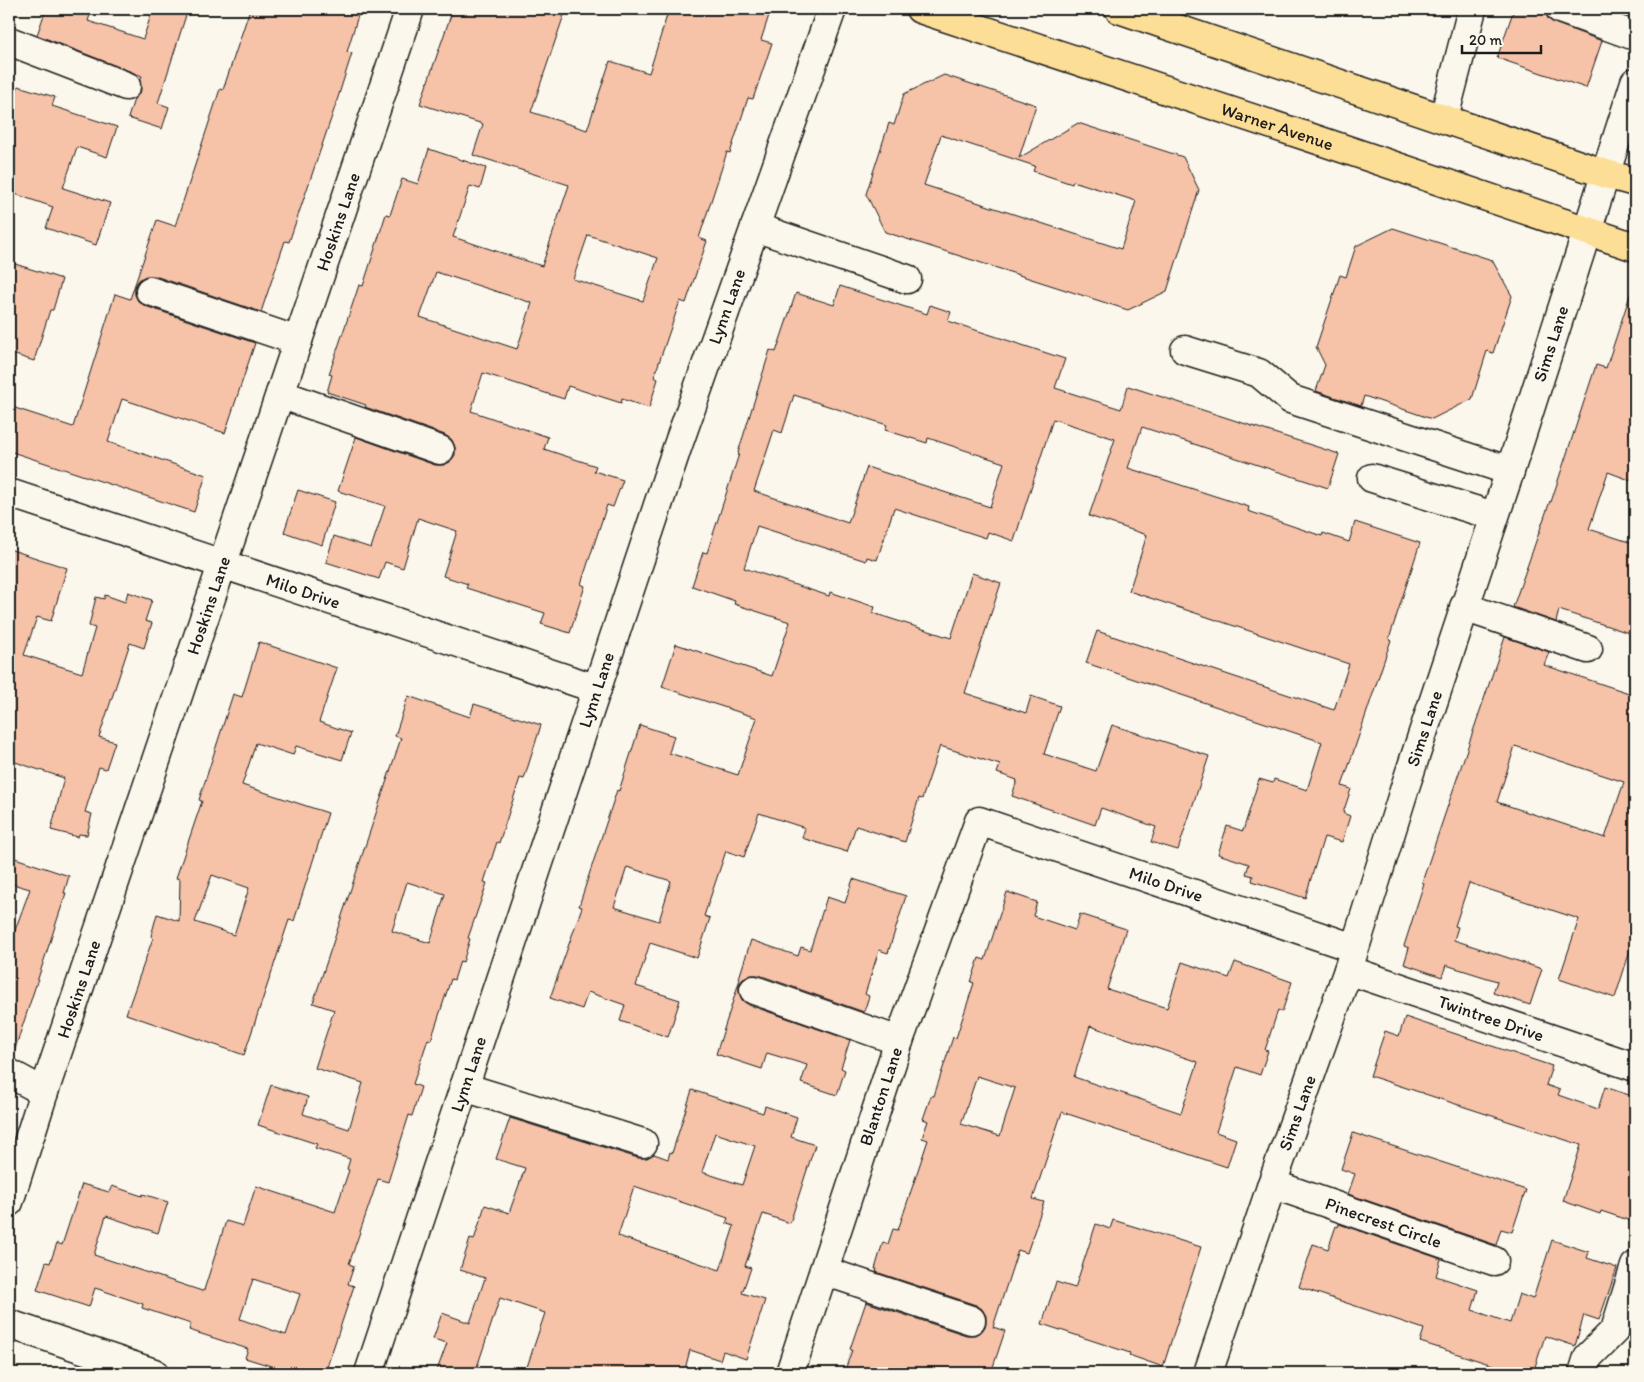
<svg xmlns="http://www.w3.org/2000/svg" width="1644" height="1382" viewBox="0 0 1644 1382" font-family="Itim,sans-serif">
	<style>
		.building { fill: #f6c2a8; stroke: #1c1c1c; fill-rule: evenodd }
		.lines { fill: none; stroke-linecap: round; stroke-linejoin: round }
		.minor-casing { stroke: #1c1c1c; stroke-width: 31 }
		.major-casing { stroke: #1c1c1c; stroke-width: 31 }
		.minor { stroke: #fbf7ec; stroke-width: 28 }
		.major { stroke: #fcde96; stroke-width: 28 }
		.labels { text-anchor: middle; stroke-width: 4; stroke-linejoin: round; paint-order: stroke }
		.street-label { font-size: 18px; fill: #1c1c1c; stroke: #fbf7ec }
	</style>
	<rect width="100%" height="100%" fill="#fbf7ec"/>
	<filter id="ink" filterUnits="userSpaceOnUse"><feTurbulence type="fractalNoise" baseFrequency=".02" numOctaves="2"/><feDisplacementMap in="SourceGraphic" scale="10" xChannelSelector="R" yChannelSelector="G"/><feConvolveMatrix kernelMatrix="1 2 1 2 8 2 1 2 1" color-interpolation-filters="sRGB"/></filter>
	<g filter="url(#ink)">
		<!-- building -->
		<g class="building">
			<path d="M46,9H92L88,21L143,39L153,9H188L158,103L169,107L162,129L128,118L134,99L141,91L140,81L142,76L37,35Z"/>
			<path d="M250,9H360L347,52L352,53L334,110L289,242L285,241L261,312L155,276H146L140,279L135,286V295L138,301L145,306L255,343L225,433L122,399L108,442L206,475L194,512L9,451V406L73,427L115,294L130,299L157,220L175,226L220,89L223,90Z"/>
			<path d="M453,9H566L531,112L587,130L610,61L649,73L669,9H771L761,40L772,43L753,99L748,98L730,153L727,152L699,238L707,241L686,303L680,301L654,377L658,379L649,408L622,399L621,403L568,386L564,399L483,373L471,411L548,437L544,449L596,466L594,471L623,480L613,507L607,505L581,584L585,586L570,633L541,624L545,613L466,588L468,584L443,576L457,531L418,518L403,568L385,562L379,579L326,562L334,536L371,548L385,506L338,491L356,437L435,465H443L450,462L455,455V447L452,440L445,435L365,407L366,405L327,392L332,375L329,374L359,285L363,286L386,214L390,215L402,179L418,184L429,149L486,168L480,189L470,186L453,237L542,266L569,185L473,155L483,124L420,104ZM588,235L658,258L643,301L573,279ZM436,272L532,303L517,349L420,317Z"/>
			<path d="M1514,9H1545L1548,19L1554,23L1602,41L1586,88L1497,58Z"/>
			<path d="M944,75L1036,105L1019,158L1078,123L1183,157L1199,190L1167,291L1128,310L885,232L866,194L889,123L894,125L904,94ZM941,135L1035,166L1033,171L1072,184L1073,181L1136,201L1121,249L924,185Z"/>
			<path d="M18,86L55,97L52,106L117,127L107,157L77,147L63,188L110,203L96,245L46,228L53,207L9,192V114Z"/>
			<path d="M1393,228L1492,260L1512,296L1493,353L1487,351L1472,399L1432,419L1364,396L1361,406L1316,391L1325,365L1316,347L1340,275L1346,277L1356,246Z"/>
			<path d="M9,262L62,279L53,310H50L34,361L9,353Z"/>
			<path d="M840,286L927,314L930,305L951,312L948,321L1065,359L1055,388L1121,409L1128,386L1339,454L1328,488L1142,427L1128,468L1249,507L1248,511L1322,536L1323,533L1349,542L1355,522L1420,543L1389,639L1391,640L1342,786L1351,789L1343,813L1350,816L1342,842L1324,837L1305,898L1252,881L1253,876L1246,874L1249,864L1218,854L1227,826L1243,831L1259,779L1273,783L1274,779L1307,790L1322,742L1086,663L1097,631L1334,710L1349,664L1129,591L1147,535L1089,516L1115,439L1053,419L1014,541L988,532L986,538L894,508L877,560L867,557L866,561L757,526L744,568L829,596L830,592L875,607L873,613L951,638L972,573L1001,583L965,693L1026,713L1031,696L1060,706L1044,754L1096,771L1112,725L1209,756L1178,850L1151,842L1156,827L1101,808L1095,825L1012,796L1017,780L997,773L1000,765L940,746L922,799L919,798L905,842L856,826L847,852L802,838L805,828L759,813L744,857L726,851L704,916L710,918L697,958L650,943L636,986L680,1000L668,1037L620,1021L625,1005L588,992L582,1009L550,998L582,907L579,906L588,878L617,790L619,791L640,725L674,736L669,753L738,775L757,718L662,687L676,644L772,676L790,622L734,604L735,601L692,586L703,552L707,553L739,454L738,453L770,350L776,352L796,293L834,305ZM794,395L887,425L885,430L927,443L928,438L1004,463L990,507L867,467L848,523L754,491L774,430L782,433ZM627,867L671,881L659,921L614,907Z"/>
			<path d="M1631,292L1635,293V482L1608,472L1589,529L1635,544V635L1559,610L1556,622L1513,607L1550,501L1551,502L1596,365L1606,368Z"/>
			<path d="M298,490L335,502L322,545L284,532Z"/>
			<path d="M9,549L67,568L51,621L37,617L24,655L82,673L95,628L89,626L96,597L104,599L105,595L125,602L128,592L152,600L145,621L152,623L144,648L130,643L99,737L115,742L106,769L99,767L85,812L92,814L87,835L79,834L78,837L51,830L64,778L9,760Z"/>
			<path d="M1505,637L1549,652L1544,665L1635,695V935L1615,998L1559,979L1579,919L1469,883L1455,926L1458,927L1454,940L1542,969L1530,1005L1493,993L1497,981L1446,965L1442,977L1404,964L1409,948L1404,946L1424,883L1422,882ZM1515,746L1624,782L1605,838L1497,802Z"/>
			<path d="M259,642L337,668L319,722L351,733L342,760L296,746L293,755L256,743L242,785L328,813L294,921L289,920L244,1055L126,1014L153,938L151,936L157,914L179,921L180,879L176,878L202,801L199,800L233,694L242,697ZM212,875L249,888L234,935L195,922Z"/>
			<path d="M408,696L470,717L474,704L541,725L524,779L520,778L499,843L497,842L484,882L487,883L468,938L470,939L463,962L460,961L454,980L451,979L431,1040L428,1039L413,1084L421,1087L412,1116L409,1115L388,1182L378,1179L349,1264L354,1266L348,1284L354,1286L325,1373H294L245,1358L248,1349L189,1330L191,1324L142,1308L143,1304L95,1288L89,1307L37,1290L46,1262L50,1263L57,1243L62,1245L82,1184L109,1192L112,1186L142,1196L143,1194L168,1202L158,1233L106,1216L94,1255L202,1291L204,1290L226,1221L243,1226L256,1186L335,1212L349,1170L347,1169L350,1159L315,1148L317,1144L258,1125L271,1085L308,1097L303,1114L349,1129L363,1083L315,1068L334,1010L313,1003L401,738L395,736ZM407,882L445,894L430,943L392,931ZM253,1279L300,1294L286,1335L240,1319Z"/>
			<path d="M9,856L69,876L64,893H66L13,1055L9,1054V932L14,933L30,889L9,883Z"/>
			<path d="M853,879L906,896L888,953L879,950L865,994L869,996L864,1012L759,975H751L744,978L739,984V992L742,1000L749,1005L850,1040L841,1068L845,1070L837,1095L801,1083L807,1065L767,1053L762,1069L716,1054L740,979L739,978L751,940L798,956L801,947L810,950L827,897L845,903Z"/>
			<path d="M1007,892L1037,902L1033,916L1075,930L1080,914L1126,929L1107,989L1167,1008L1182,962L1229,978L1235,962L1292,982L1282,1012L1278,1010L1265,1050L1268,1051L1260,1075L1237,1067L1216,1132L1236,1139L1227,1167L1062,1112L1033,1199L1044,1202L1027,1253L1018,1250L993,1327L1005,1331L991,1373H844L852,1350L850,1349L866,1302L966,1335H975L982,1331L986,1325V1316L982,1309L976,1305L876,1272L877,1269H875L883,1242L888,1244L893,1229L898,1230L928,1140L922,1138L928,1121L923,1119L931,1096H934L953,1037L956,1038L974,983L971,982L979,958L985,960ZM1090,1026L1198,1062L1181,1113L1074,1077ZM977,1076L1015,1088L1000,1136L961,1124Z"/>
			<path d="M1405,1017L1552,1066L1546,1085L1560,1090L1558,1095L1598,1109L1605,1087L1635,1097V1209L1631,1221L1601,1211L1600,1214L1563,1201L1581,1145L1370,1076L1385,1031L1399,1036Z"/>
			<path d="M692,1090L763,1113L765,1106L797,1117L791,1137L815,1145L790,1223L763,1214L745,1266L751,1268L742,1293L765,1300L746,1359L723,1351L720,1360L690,1350L684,1373H525L545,1313L500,1298L475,1373H436L447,1343L433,1339L442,1313L470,1323L485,1278L460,1270L470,1239L474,1240L485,1205L509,1213L525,1168L496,1159L510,1118L638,1158H647L654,1154L668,1159L670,1152L672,1153ZM715,1133L755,1146L742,1185L702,1172ZM634,1186L728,1218L726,1223L734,1226L720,1270L618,1236Z"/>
			<path d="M1353,1133L1526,1190L1512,1232L1501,1229L1496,1245L1348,1194L1355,1174L1341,1169Z"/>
			<path d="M1113,1220L1201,1247L1163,1367L1129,1355L1130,1353L1042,1324L1056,1282L1075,1288L1096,1224L1110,1229Z"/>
			<path d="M1339,1224L1441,1259L1436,1276L1478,1290L1472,1310L1510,1323L1519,1294L1533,1299L1552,1240L1589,1252L1587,1258L1617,1268L1599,1320L1584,1315L1575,1346L1545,1336L1533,1373H1494L1496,1366L1420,1342L1424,1329L1299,1287L1313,1244L1328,1249L1336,1226L1338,1227Z"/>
		</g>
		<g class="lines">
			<defs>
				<g id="minor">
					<path d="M1560,9L1635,36"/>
					<path d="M9,41L126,86"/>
					<path d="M1444,118L1472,9"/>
					<path d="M755,227L907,279"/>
					<path d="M150,291L298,341"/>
					<path d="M1185,350L1259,373L1290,399L1510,471"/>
					<path d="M280,394L440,450"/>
					<path d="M1372,478L1494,516"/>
					<path id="s1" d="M9,493L597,689"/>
					<path d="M1464,607L1588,649"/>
					<path id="s2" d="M1348,970L1635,1067"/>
					<path d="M754,990L899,1041"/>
					<path d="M9,1073L44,1092"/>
					<path d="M464,1087L643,1143"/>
					<path id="s3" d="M1272,1184L1494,1261"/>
					<path id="s4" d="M9,1202L44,1092L410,9"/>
					<path d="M824,1271L971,1320"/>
					<path d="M9,1324L154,1373"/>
					<path id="s5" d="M369,1373L677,448L832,9"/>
					<path id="s6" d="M790,1373L899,1041L979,821L1354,948"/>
					<path id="s7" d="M1208,1373L1272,1184L1348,970L1406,784L1510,471L1635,82"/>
					<path d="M1583,1373L1588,1357L1615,1330L1635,1266"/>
				</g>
				<g id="major">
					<path id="s8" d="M920,9L1306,136L1635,247"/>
					<path d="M1119,9L1606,174L1635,182"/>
				</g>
			</defs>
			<!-- minor casing -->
			<use href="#minor" class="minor-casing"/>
			<!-- major casing -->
			<use href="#major" class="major-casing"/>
			<!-- minor -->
			<use href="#minor" class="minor"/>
			<!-- major -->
			<use href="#major" class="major"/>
		</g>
	</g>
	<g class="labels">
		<!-- street labels -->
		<g class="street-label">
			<text dy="6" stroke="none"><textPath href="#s8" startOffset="376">Warner Avenue</textPath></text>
			<text dy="6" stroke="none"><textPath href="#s4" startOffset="1034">Hoskins Lane</textPath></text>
			<text dy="6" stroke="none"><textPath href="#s5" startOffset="1125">Lynn Lane</textPath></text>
			<text dy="6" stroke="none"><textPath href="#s7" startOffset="1085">Sims Lane</textPath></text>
			<text dy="6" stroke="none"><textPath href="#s1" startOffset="310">Milo Drive</textPath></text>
			<text dy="6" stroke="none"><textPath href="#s4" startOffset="629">Hoskins Lane</textPath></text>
			<text dy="6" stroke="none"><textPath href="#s5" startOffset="720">Lynn Lane</textPath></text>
			<text dy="6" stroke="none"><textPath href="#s7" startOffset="680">Sims Lane</textPath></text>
			<text dy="6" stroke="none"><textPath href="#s6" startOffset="781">Milo Drive</textPath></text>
			<text dy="6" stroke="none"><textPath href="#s4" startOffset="224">Hoskins Lane</textPath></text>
			<text dy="6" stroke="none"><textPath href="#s2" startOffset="151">Twintree Drive</textPath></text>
			<text dy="6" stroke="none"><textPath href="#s5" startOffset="315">Lynn Lane</textPath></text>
			<text dy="6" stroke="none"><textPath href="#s6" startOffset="291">Blanton Lane</textPath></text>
			<text dy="6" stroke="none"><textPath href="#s7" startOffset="275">Sims Lane</textPath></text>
			<text dy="6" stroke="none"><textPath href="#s3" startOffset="118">Pinecrest Circle</textPath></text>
		</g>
	</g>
	<!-- margin -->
	<rect width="1644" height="1382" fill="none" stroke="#fbf7ec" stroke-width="30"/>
	<rect x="15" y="15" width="1614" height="1352" fill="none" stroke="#1c1c1c" stroke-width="2" filter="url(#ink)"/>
	<!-- scale -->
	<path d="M1462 45v8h79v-8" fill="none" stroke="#1c1c1c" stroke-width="2.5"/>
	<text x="1469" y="45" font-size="15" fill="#1c1c1c" stroke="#fbf7ec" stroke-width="4" paint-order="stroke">20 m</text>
</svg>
